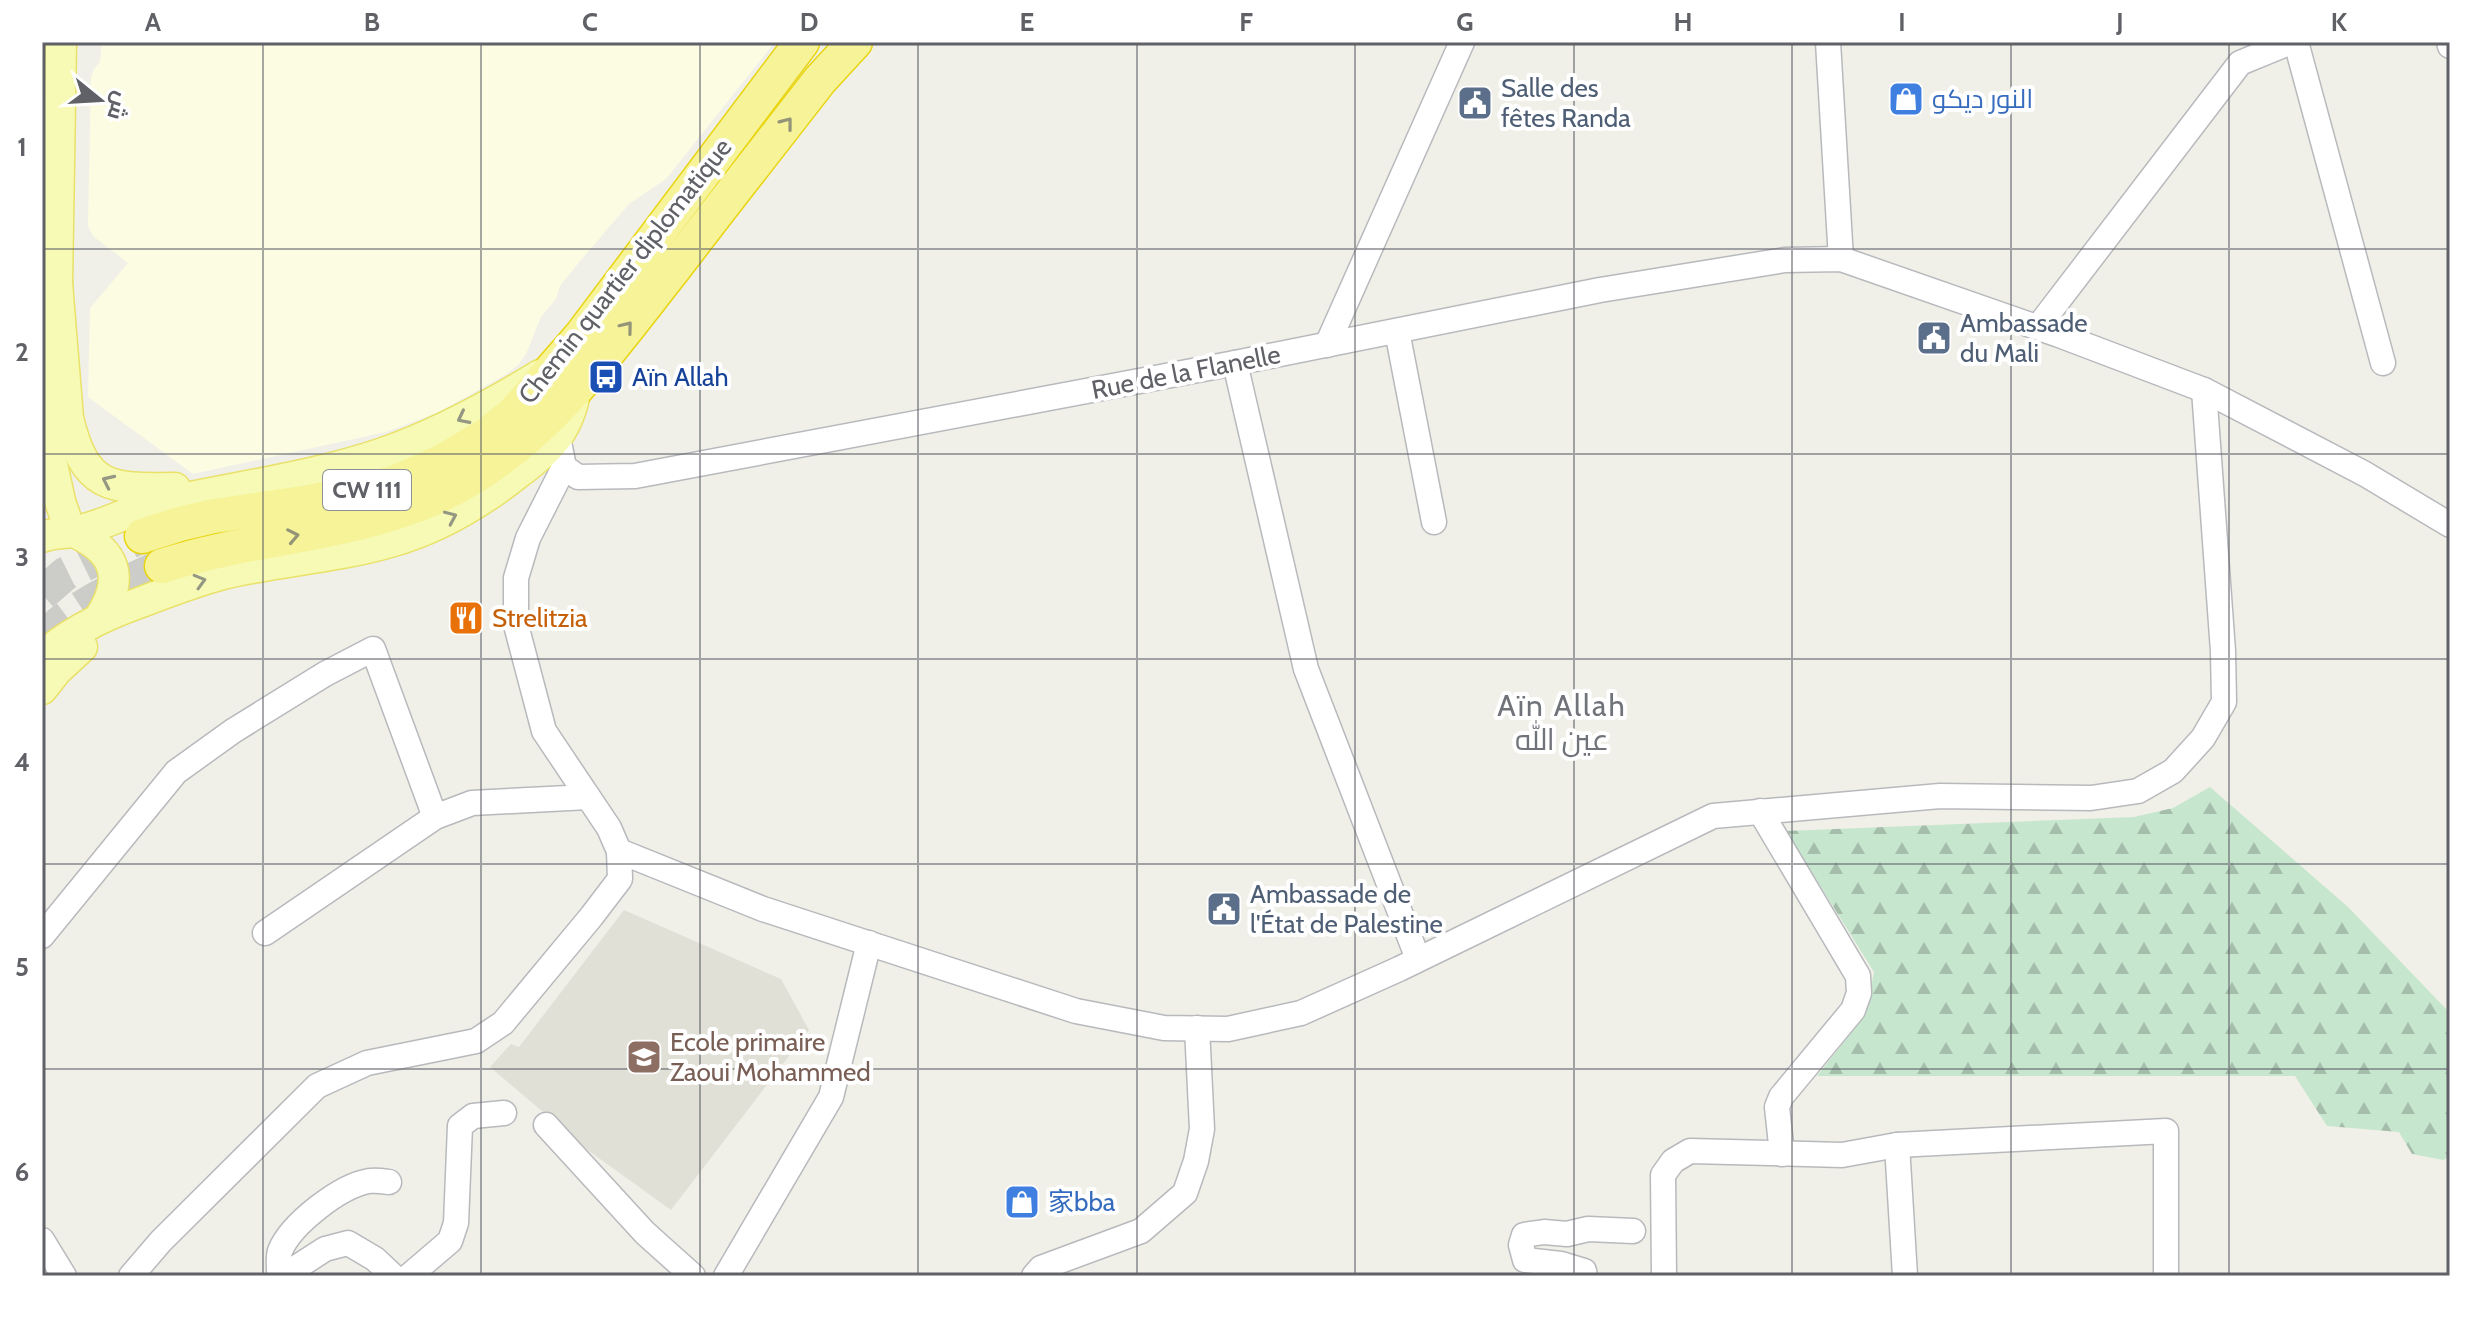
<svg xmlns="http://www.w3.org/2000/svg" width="2492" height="1318" viewBox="0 0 2492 1318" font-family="Cabin,Cairo,'Noto Sans SC',sans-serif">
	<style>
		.commercial { fill: #fcfce2 }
		.education { fill: #e0e0d7 }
		.forest { fill: url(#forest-firs) }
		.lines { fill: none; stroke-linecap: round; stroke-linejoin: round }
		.highway-tunnel { stroke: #ccccc8; stroke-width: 34; stroke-dasharray: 34 17; stroke-linecap: butt }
		.minor-casing { stroke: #b8b9bd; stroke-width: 27 }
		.major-casing { stroke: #e9e169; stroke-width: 33 }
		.highway-casing { stroke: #e9d410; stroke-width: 37 }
		.minor { stroke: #fff; stroke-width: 24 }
		.major { stroke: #f6fab4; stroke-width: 30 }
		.highway { stroke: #f6f399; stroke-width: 34 }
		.oneway { stroke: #949478 }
		.oneway2 { stroke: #949782 }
		.grid { fill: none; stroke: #5f6167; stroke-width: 2; stroke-opacity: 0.55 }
		.labels { text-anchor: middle; stroke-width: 8; stroke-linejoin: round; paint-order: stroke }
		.shield { fill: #fff; stroke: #8f9095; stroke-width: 2 }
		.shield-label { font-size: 24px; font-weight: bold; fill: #5f6167 }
		.service-label { font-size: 26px; fill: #4e5e75; stroke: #fff; text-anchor: start }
		.shop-label { font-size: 26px; fill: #366cbe; stroke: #fff; text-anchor: start }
		.street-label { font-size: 26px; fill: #5f6167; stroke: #fff }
		.transit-label { font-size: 26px; fill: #164399; stroke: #fff; text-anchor: start }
		.food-label { font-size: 26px; fill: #c56008; stroke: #fff; text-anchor: start }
		.education-label { font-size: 26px; fill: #785e54; stroke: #fff; text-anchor: start }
		.quarter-label { font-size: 30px; letter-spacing: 2px; fill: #707379; stroke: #fff }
		.neatline { fill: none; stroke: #5f6167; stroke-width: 3 }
		.grid-label { font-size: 26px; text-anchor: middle; font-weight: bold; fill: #5f6167 }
	</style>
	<defs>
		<pattern id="forest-firs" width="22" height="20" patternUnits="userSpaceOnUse" patternTransform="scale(2)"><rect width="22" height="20" fill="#c7e6ce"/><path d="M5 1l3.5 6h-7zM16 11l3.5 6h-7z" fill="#a5beab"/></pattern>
	</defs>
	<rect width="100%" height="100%" fill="#f0f0e8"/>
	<!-- commercial -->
	<path class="commercial" d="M102,42H775L666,179L629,204L580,261L560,286L556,299L541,317L526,354L518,365L505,375L439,412L386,432L193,474L88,397L90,308L128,263L93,236L88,226L91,77L94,69L100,62Z"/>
	<!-- education -->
	<path class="education" d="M624,910L781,979L809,1030L671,1210L589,1151L490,1067L511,1044L519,1047Z"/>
	<!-- forest -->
	<path class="forest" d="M2210,787L2348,907L2450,1013V1157L2443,1160L2412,1154L2399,1132L2327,1126L2295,1076H1817L1866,1014L1874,972L1786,831L2134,817L2173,808Z"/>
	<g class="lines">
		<!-- highway-tunnel -->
		<g class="highway-tunnel">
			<path d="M42,594L65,574L142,536"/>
			<path d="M42,640C71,607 122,584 162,566"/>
		</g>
		<defs>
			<g id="minor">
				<path d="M1828,42L1841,259"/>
				<path d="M2296,42L2383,363"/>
				<path d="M2449,42L2450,46"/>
				<path d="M2038,327L2240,63L2291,42"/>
				<path d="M1397,331L1434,522"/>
				<path d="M1327,345L1462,42"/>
				<path d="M1235,363L1306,669L1418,959"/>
				<path d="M558,437L564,467L578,477L635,476L1235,363L1600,290L1785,260L1841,259L2059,335L2204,390L2365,474L2450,525"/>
				<path d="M1760,811L1858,976L1859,993L1853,1010L1781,1097L1777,1107L1782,1154"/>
				<path d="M619,851L763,909L1076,1011L1164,1028L1228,1029L1301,1013L1399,969L1713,816L1940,796L2091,798L2138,791L2173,771L2203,738L2224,702L2223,651L2204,390"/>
				<path d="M265,933L435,817L472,803L588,797"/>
				<path d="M42,936L176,772L233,731L325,674L373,649L435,817"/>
				<path d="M546,1125L645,1233L693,1276"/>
				<path d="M1897,1145L1905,1276"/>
				<path d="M389,1182C382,1181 375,1180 369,1181C340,1186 291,1224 280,1251C278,1257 279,1264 279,1270L291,1271L325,1249L348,1243L375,1259L393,1276"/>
				<path d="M42,1240L64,1276"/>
				<path d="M131,1276L161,1241L317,1086L367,1063L476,1041L503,1023L591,917L620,879L619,851L609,828L544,731L516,625V578L528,538L564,467"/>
				<path d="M409,1276L450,1241L456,1223L460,1126L473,1116L504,1113"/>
				<path d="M726,1276L831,1097L869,943"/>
				<path d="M1034,1276L1041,1268L1141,1231L1185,1193L1196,1161L1202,1129L1197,1028"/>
				<path d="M1585,1276L1584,1271L1561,1264L1525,1260L1521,1245L1524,1235L1544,1232L1567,1234L1588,1229L1633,1231"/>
				<path d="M1664,1276L1663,1175L1673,1161L1690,1151L1842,1155L1897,1145L2166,1131V1276"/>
			</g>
			<g id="major">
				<path d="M57,283L68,418C85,489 109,489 175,488"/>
				<path d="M43,365L49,450L60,501L70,531"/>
				<path d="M42,377L57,283L61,42"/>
				<path d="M74,532C116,551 125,578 100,617"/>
				<path d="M42,537C54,532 65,534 77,531C105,525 130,510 158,504C232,487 310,478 383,453C438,434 491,405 540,375"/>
				<path d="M42,657C69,632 103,616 136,604C165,593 193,582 223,574C277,561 335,558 390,542C437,529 479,504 517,474C551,449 570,429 576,387"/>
				<path d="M42,689L57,670L82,647"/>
			</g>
			<g id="highway">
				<path d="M142,536L180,524L214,516L309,502L394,483L443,461L487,435L514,413L581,336L802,42"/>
				<path d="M162,566C250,537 347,536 432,499C538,453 606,354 675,267C723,204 772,142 820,80L855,42"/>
			</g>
		</defs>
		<!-- minor casing -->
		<use href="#minor" class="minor-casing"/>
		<!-- major casing -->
		<use href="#major" class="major-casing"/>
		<!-- highway casing -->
		<use href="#highway" class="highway-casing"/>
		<!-- minor -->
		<use href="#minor" class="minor"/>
		<!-- major -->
		<use href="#major" class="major"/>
		<!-- highway -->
		<use href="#highway" class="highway"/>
	</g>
	<!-- one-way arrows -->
	<defs><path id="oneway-chevron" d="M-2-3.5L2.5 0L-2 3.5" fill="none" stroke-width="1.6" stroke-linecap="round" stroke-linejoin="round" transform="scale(2)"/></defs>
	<g class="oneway">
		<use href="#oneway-chevron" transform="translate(787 123) rotate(-52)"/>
		<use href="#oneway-chevron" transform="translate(627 327) rotate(-51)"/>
		<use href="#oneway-chevron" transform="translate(293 536) rotate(-11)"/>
	</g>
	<g class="oneway2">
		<use href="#oneway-chevron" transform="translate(463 418) rotate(153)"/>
		<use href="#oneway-chevron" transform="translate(108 481) rotate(-155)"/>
		<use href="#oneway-chevron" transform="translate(451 517) rotate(-24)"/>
		<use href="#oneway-chevron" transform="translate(200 581) rotate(-16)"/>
	</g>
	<!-- grid -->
	<path class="grid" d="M263,42V1276M481,42V1276M700,42V1276M918,42V1276M1137,42V1276M1355,42V1276M1574,42V1276M1792,42V1276M2011,42V1276M2229,42V1276M42,249H2450M42,454H2450M42,659H2450M42,864H2450M42,1069H2450"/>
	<!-- icons -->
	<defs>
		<symbol id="shop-square" viewBox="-11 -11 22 22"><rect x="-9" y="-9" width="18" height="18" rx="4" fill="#3f7fe0" stroke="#fff"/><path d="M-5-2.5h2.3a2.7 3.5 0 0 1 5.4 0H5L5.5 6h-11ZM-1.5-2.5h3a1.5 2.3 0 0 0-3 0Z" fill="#fff"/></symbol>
		<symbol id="civic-square" viewBox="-11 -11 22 22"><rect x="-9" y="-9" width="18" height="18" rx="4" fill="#5c6f8a" stroke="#fff"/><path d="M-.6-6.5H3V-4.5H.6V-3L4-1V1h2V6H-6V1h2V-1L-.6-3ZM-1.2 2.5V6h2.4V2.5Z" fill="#fff"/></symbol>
		<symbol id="bus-square" viewBox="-11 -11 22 22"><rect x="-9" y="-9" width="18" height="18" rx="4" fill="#1a4fb4" stroke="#fff"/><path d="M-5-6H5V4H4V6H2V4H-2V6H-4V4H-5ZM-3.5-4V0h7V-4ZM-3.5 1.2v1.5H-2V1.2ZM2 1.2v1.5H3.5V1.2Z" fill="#fff"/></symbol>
		<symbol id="restaurant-square" viewBox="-11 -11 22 22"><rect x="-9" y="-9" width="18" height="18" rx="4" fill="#e8710a" stroke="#fff"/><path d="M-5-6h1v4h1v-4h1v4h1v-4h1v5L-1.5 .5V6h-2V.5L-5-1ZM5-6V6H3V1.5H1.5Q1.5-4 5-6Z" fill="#fff"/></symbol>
		<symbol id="school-square" viewBox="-11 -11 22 22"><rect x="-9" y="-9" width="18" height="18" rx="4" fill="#8d6e63" stroke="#fff"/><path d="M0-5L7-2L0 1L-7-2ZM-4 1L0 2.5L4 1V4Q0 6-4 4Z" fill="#fff"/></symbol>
	</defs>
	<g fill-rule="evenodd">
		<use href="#shop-square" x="1886" y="79" width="40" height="40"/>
		<use href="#civic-square" x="1455" y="83" width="40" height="40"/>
		<use href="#civic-square" x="1914" y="318" width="40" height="40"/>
		<use href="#bus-square" x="586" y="357" width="40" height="40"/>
		<use href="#restaurant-square" x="446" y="598" width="40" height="40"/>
		<use href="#civic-square" x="1204" y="889" width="40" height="40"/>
		<use href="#school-square" x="624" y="1037" width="40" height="40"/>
		<use href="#shop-square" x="1002" y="1182" width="40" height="40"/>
	</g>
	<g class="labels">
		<!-- shield labels -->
		<rect class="shield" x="323" y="470" width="88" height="40" rx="6"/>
		<g class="shield-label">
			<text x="367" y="498">CW 111</text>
		</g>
		<!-- service labels -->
		<g class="service-label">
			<text x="1501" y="97">Salle des<tspan x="1501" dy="30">fêtes Randa</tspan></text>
			<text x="1960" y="332">Ambassade<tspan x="1960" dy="30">du Mali</tspan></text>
			<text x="1250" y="903">Ambassade de<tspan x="1250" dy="30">l'État de Palestine</tspan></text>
		</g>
		<!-- shop labels -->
		<g class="shop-label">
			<text x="1932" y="108">النور ديكو</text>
			<text x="1048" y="1211">家bba</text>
		</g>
		<!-- street labels -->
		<g class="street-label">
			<text transform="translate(625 271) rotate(-52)" y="9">Chemin quartier diplomatique</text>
			<text transform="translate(1186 372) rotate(-11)" y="9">Rue de la Flanelle</text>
		</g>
		<!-- transit labels -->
		<g class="transit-label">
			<text x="632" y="386">Aïn Allah</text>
		</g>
		<!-- food labels -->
		<g class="food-label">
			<text x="492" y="627">Strelitzia</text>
		</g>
		<!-- education labels -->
		<g class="education-label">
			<text x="670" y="1051">Ecole primaire<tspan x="670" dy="30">Zaoui Mohammed</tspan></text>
		</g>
		<!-- quarter labels -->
		<g class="quarter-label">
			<text x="1562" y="716">Aïn Allah<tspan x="1562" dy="34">عين الله</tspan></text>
		</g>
	</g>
	<!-- border -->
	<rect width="2492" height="1318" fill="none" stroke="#ffffff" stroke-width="88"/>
	<!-- north arrow -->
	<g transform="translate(100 100) rotate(108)" stroke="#ffffff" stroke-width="6" paint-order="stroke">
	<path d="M0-6L14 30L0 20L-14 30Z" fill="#5f6167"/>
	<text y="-12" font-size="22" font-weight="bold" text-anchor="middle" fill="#5f6167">ش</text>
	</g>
	<rect x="44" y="44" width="2404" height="1230" class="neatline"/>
	<g class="grid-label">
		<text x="153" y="31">A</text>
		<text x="372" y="31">B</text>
		<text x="590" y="31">C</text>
		<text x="809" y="31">D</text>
		<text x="1027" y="31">E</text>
		<text x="1246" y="31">F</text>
		<text x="1465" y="31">G</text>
		<text x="1683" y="31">H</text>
		<text x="1902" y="31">I</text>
		<text x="2120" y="31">J</text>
		<text x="2339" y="31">K</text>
		<text x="22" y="156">1</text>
		<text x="22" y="361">2</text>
		<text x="22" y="566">3</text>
		<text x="22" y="771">4</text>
		<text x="22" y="976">5</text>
		<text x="22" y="1181">6</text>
	</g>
</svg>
